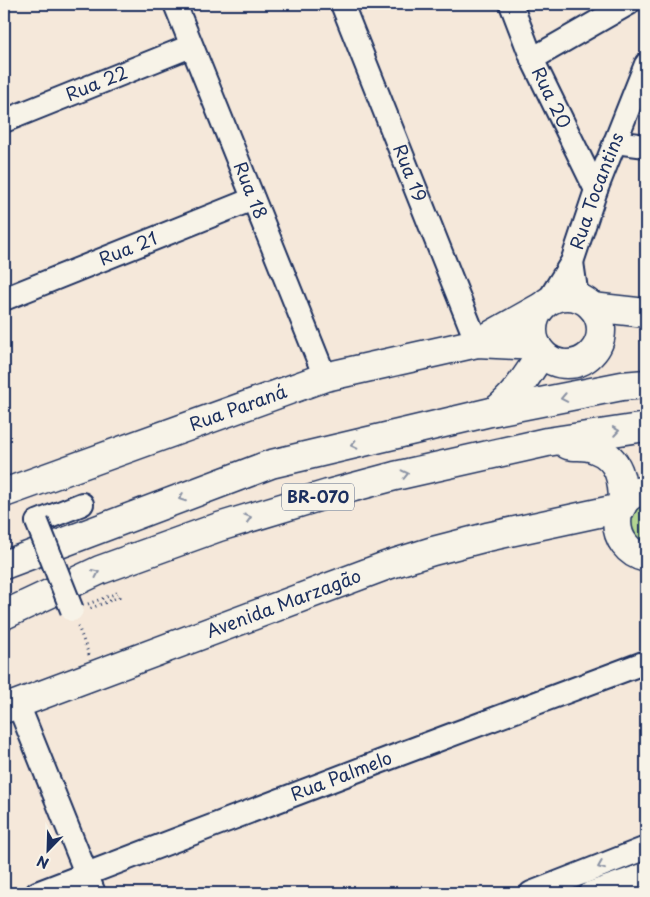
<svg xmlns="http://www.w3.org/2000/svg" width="650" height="897" viewBox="0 0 650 897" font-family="'Playpen Sans',sans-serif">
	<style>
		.green { fill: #b2d691; stroke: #668278 }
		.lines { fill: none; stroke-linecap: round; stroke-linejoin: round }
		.minor-casing { stroke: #1b2f5e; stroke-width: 26 }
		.major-casing { stroke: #1b2f5e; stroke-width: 31 }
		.highway-casing { stroke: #1b2f5e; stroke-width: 31 }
		.path { stroke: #1b2f5e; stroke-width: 3; stroke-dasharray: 1 4; stroke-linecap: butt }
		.minor { stroke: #f7f3e8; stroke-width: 22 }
		.major { stroke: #f7f3e8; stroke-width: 28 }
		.highway { stroke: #f7f3e8; stroke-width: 28 }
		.minor-bridge-casing { stroke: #1b2f5e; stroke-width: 26; stroke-linecap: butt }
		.minor-bridge { stroke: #f7f3e8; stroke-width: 22 }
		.oneway { stroke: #8991a3 }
		.labels { text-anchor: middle; stroke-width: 4.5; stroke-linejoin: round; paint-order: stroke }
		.shield { fill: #f7f3e8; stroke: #5d6a87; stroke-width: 1 }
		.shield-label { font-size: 16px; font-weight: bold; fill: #1b2f5e }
		.street-label { font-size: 18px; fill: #1b2f5e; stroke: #f7f3e8 }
	</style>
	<rect width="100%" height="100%" fill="#f5e8da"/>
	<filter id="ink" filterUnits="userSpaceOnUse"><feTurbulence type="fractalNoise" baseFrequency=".02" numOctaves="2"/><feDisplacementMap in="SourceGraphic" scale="10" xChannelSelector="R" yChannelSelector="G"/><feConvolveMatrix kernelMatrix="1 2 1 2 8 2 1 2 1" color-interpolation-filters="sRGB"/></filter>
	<g filter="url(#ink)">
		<!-- green -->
		<path class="green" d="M646,496V552L641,551L624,517Z"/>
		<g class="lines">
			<defs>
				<g id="minor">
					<path id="s1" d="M175,4L325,377"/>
					<path id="s2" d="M342,4L477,343"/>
					<path id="s3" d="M511,4L532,59L596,190"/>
					<path d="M532,59L628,4"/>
					<path id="s4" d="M4,121L191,46"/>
					<path d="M615,142L646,146"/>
					<path d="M572,262L577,297"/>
					<path id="s5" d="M4,299L253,199"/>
					<path id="s6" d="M548,301L572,262L596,190L646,64"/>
					<path d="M37,522L82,504"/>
					<path d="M18,704L94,893"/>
					<path id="s7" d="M37,893L395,756L646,662"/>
					<path d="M531,893L646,848"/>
					<path d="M591,893L646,874"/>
				</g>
				<g id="major">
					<circle cx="567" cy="330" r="34"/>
					<path d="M477,343L541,307"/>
					<path d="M646,490C607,495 608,549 646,558"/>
					<path id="s8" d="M4,493L325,377L477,343L537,346"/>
					<path id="s9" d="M4,709L388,565L433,551L487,537L621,508"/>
				</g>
				<g id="highway">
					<path d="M592,307L646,313"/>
					<path d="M495,411C517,394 527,375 542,353"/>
					<path d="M568,445C577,447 586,445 595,449C620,458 623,481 623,504"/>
					<path d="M4,565L271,464L495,411L622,386L646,384"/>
					<path d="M4,615L100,570L219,527L328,494L395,476L547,442L646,427"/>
				</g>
			</defs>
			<!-- minor casing -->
			<use href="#minor" class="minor-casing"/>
			<!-- major casing -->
			<use href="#major" class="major-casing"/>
			<!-- highway casing -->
			<use href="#highway" class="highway-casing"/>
			<!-- path -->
			<g class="path">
				<path d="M88,604L117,593L119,597L89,609"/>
				<path d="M78,626L89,655"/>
			</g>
			<!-- minor -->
			<use href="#minor" class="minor"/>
			<!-- major -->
			<use href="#major" class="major"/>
			<!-- highway -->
			<use href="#highway" class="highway"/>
			<defs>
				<path id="minor-bridge" d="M37,522L72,610"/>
			</defs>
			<!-- minor-bridge casing -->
			<use href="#minor-bridge" class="minor-bridge-casing"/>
			<!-- minor-bridge -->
			<use href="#minor-bridge" class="minor-bridge"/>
		</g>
		<!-- one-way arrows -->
		<defs><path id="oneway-chevron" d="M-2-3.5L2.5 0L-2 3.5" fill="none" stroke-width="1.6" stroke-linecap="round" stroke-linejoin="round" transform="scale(1.25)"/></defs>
		<g class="oneway">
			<use href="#oneway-chevron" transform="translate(564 398) rotate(169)"/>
			<use href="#oneway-chevron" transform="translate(616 431) rotate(-9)"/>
			<use href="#oneway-chevron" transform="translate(354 445) rotate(167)"/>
			<use href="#oneway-chevron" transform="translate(405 474) rotate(-13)"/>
			<use href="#oneway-chevron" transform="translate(182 498) rotate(159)"/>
			<use href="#oneway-chevron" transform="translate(248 518) rotate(-17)"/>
			<use href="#oneway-chevron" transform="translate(96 573) rotate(-24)"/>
			<use href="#oneway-chevron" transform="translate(601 866) rotate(158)"/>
		</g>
	</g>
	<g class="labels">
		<!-- shield labels -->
		<rect class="shield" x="282" y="483.5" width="72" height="27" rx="4"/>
		<g class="shield-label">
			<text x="318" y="503">BR-070</text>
		</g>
		<!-- street labels -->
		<g class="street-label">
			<text dy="6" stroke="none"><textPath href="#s4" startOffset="100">Rua 22</textPath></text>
			<text dy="6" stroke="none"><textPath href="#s3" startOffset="102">Rua 20</textPath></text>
			<text dy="6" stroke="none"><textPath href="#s2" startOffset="182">Rua 19</textPath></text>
			<text dy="6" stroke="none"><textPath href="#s1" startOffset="201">Rua 18</textPath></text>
			<text dy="6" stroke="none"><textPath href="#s6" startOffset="121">Rua Tocantins</textPath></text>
			<text dy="6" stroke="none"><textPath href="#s5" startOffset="134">Rua 21</textPath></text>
			<text dy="6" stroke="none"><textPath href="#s8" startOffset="249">Rua Paraná</textPath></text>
			<text dy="6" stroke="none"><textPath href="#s9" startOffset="299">Avenida Marzagão</textPath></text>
			<text dy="6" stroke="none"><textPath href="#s7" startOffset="326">Rua Palmelo</textPath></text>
		</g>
	</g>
	<!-- margin -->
	<rect width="650" height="897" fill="none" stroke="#f7f3e8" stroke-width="20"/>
	<rect x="10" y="10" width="630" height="877" fill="none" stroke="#1b2f5e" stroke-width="2" filter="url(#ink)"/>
	<!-- north arrow -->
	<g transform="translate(48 850) rotate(203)" stroke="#f7f3e8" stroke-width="4" paint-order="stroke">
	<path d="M0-4L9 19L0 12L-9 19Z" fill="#1b2f5e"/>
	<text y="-8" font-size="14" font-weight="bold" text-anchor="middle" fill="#1b2f5e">N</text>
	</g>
</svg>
